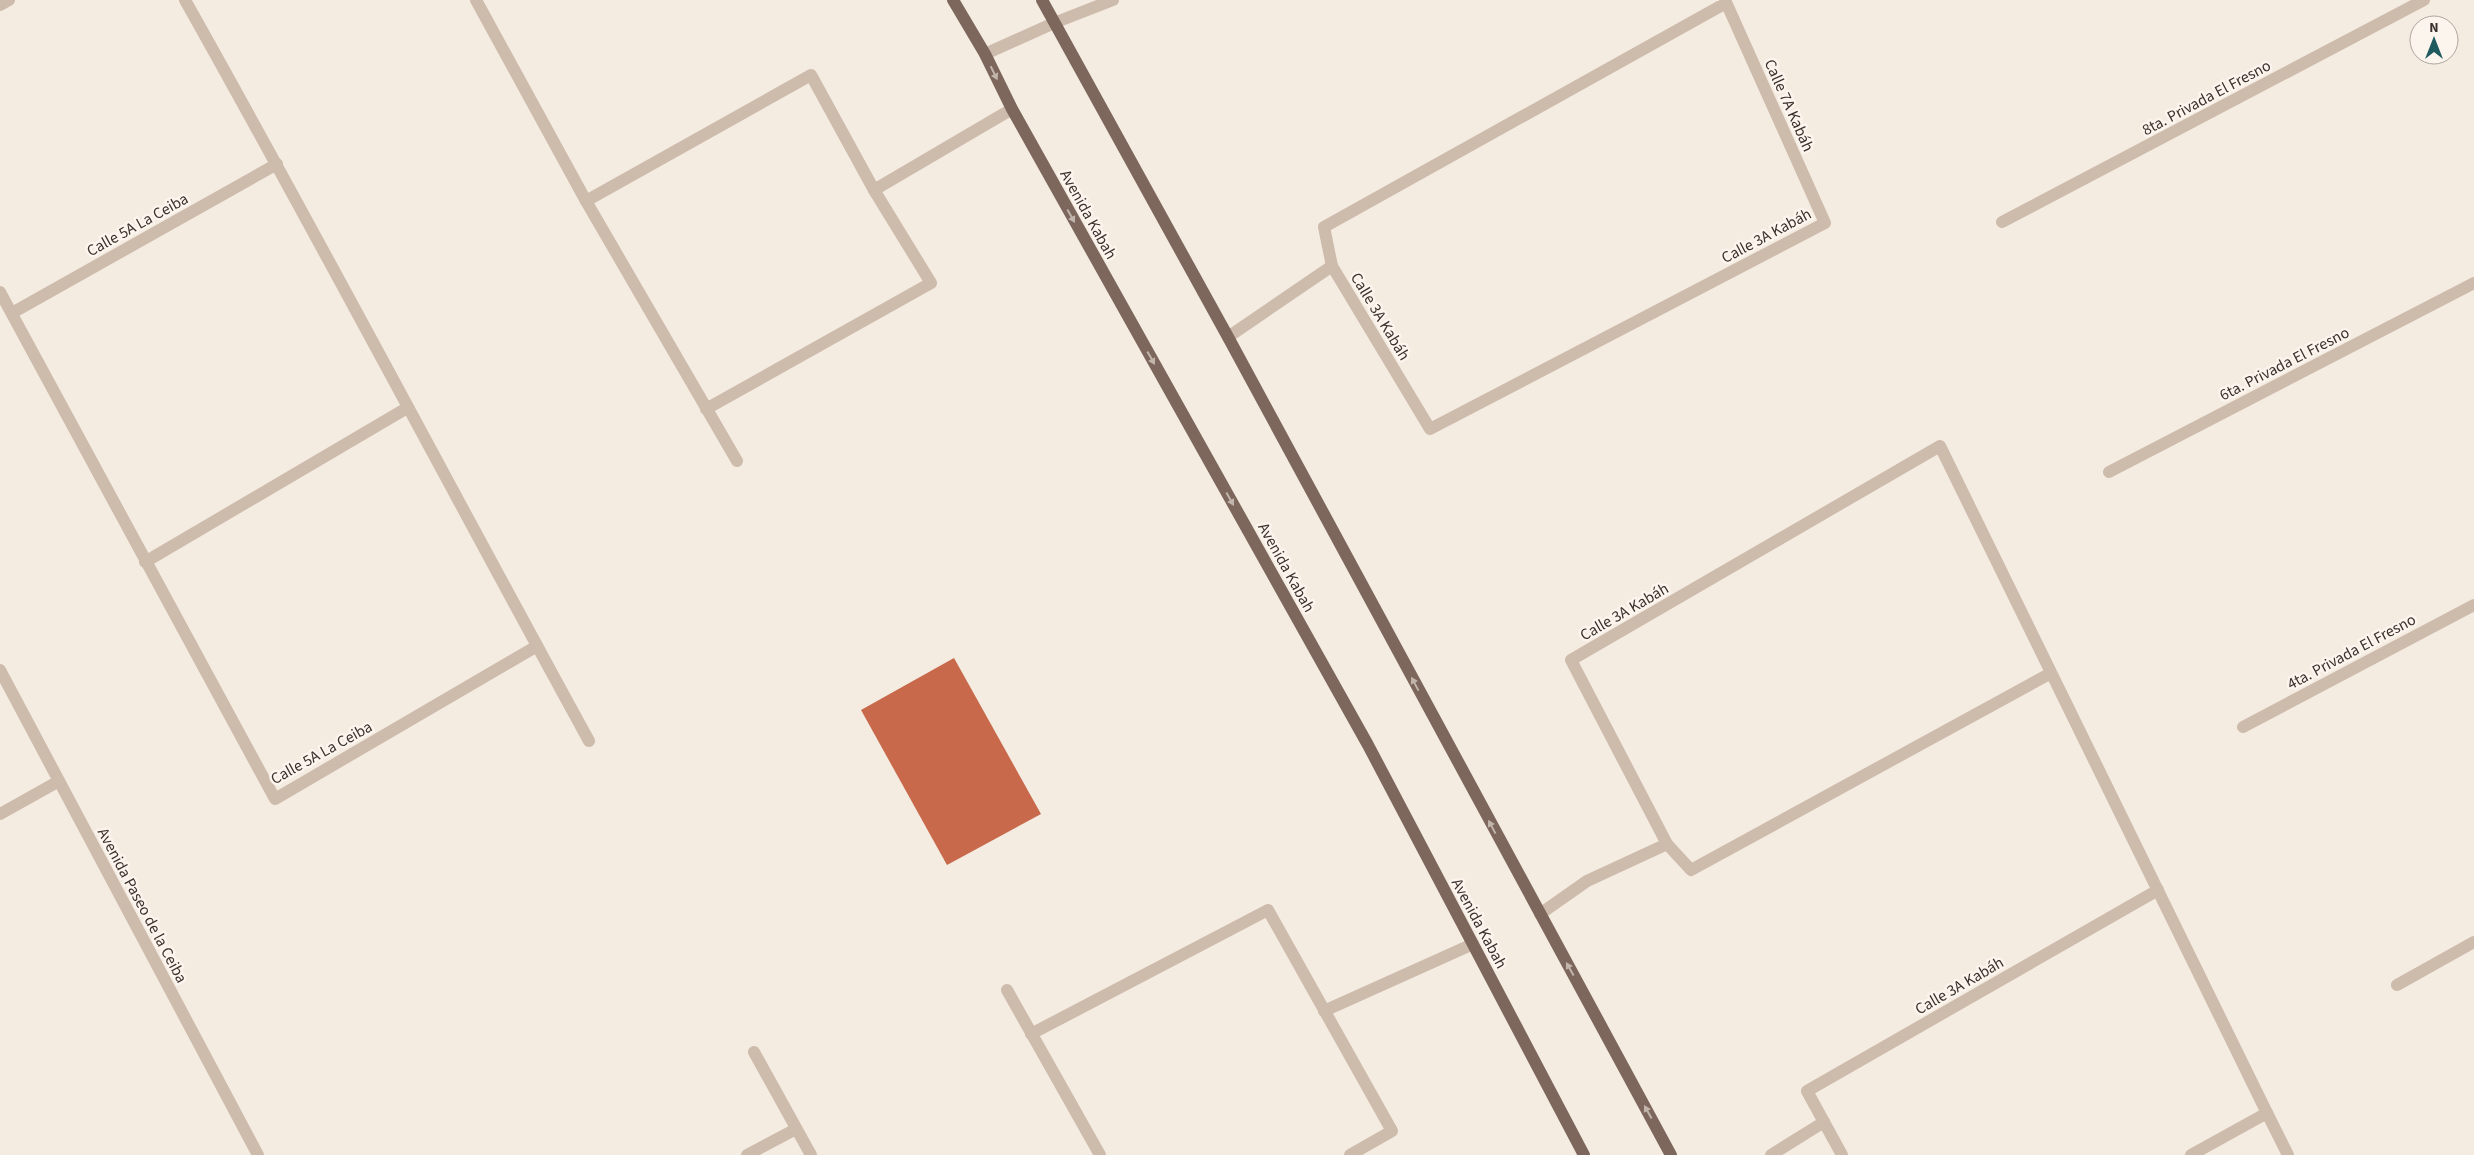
<svg xmlns="http://www.w3.org/2000/svg" width="2474" height="1155" viewBox="0 0 2474 1155" font-family="'Source Sans 3',sans-serif">
	<style>
		.building { fill: #c8694b }
		.lines { fill: none; stroke-linecap: round; stroke-linejoin: round }
		.minor { stroke: #cdbbac; stroke-width: 12 }
		.major { stroke: #7d675c; stroke-width: 12 }
		.oneway { fill: #c2b5ac }
		.labels { text-anchor: middle; stroke-width: 5; stroke-linejoin: round; paint-order: stroke }
		.street-label { font-size: 16px; fill: #3b302b; stroke: #fbf5ee }
	</style>
	<rect width="100%" height="100%" fill="#f4ebe1"/>
	<!-- building -->
	<path class="building" d="M954,658L1041,814L947,865L861,710Z"/>
	<g class="lines">
		<!-- minor -->
		<g class="minor">
			<path d="M185,0C323,245 454,495 589,741"/>
			<path d="M476,0L586,201L737,461"/>
			<path d="M1725,0L1825,223L1430,429L1332,266L1324,227L1726,3"/>
			<path d="M0,5L9,0"/>
			<path d="M985,54L1054,23L1113,0"/>
			<path d="M874,190L1012,109"/>
			<path d="M586,201L811,75L874,190L931,283L706,409"/>
			<path d="M2002,222L2424,0"/>
			<path d="M0,292L275,799L537,646"/>
			<path d="M12,313L277,164"/>
			<path d="M1228,337L1332,266"/>
			<path d="M2109,472L2474,283"/>
			<path d="M145,562L407,408"/>
			<path d="M0,670L258,1155"/>
			<path d="M2051,673L1691,870L1667,844L1571,660L1940,446L2267,1113L2288,1155"/>
			<path d="M2243,727L2474,605"/>
			<path d="M0,814L59,781"/>
			<path d="M1540,914L1587,881L1667,844"/>
			<path d="M2397,985L2474,942"/>
			<path d="M1007,990L1100,1155"/>
			<path d="M1324,1011L1473,944"/>
			<path d="M1031,1034L1268,910L1392,1131L1350,1155"/>
			<path d="M754,1052L811,1155"/>
			<path d="M747,1155L796,1129"/>
			<path d="M1771,1155L1824,1122"/>
			<path d="M1842,1155L1807,1091L2158,890"/>
			<path d="M2191,1155L2267,1113"/>
		</g>
		<!-- major -->
		<g class="major">
			<path d="M953,0L985,54L1012,109L1368,745L1584,1155"/>
			<path d="M1042,0L1228,337L1671,1155"/>
		</g>
	</g>
	<!-- one-way arrows -->
	<defs><path id="oneway-solid" d="M-6-.8H1V-3.2L6.5 0L1 3.2V.8H-6Z" transform="scale(1.25)"/></defs>
	<g class="oneway">
		<use href="#oneway-solid" transform="translate(994 73) rotate(64)"/>
		<use href="#oneway-solid" transform="translate(1071 216) rotate(61)"/>
		<use href="#oneway-solid" transform="translate(1151 358) rotate(61)"/>
		<use href="#oneway-solid" transform="translate(1230 499) rotate(61)"/>
		<use href="#oneway-solid" transform="translate(1415 684) rotate(-118)"/>
		<use href="#oneway-solid" transform="translate(1492 827) rotate(-118)"/>
		<use href="#oneway-solid" transform="translate(1570 969) rotate(-119)"/>
		<use href="#oneway-solid" transform="translate(1648 1112) rotate(-119)"/>
	</g>
	<g class="labels">
		<!-- street labels -->
		<g class="street-label">
			<text transform="translate(2206 97) rotate(-28)" y="6">8ta. Privada El Fresno</text>
			<text transform="translate(1790 105) rotate(66)" y="6">Calle 7A Kabáh</text>
			<text transform="translate(1089 214) rotate(61)" y="6">Avenida Kabah</text>
			<text transform="translate(137 224) rotate(-29)" y="6">Calle 5A La Ceiba</text>
			<text transform="translate(1766 235) rotate(-28)" y="6">Calle 3A Kabáh</text>
			<text transform="translate(1381 316) rotate(59)" y="6">Calle 3A Kabáh</text>
			<text transform="translate(2284 363) rotate(-27)" y="6">6ta. Privada El Fresno</text>
			<text transform="translate(1287 567) rotate(61)" y="6">Avenida Kabah</text>
			<text transform="translate(1624 611) rotate(-30)" y="6">Calle 3A Kabáh</text>
			<text transform="translate(2351 651) rotate(-28)" y="6">4ta. Privada El Fresno</text>
			<text transform="translate(321 752) rotate(-29)" y="6">Calle 5A La Ceiba</text>
			<text transform="translate(143 905) rotate(62)" y="6">Avenida Paseo de la Ceiba</text>
			<text transform="translate(1480 923) rotate(62)" y="6">Avenida Kabah</text>
			<text transform="translate(1959 985) rotate(-30)" y="6">Calle 3A Kabáh</text>
		</g>
	</g>
	<!-- north arrow -->
	<g transform="translate(2434 40)"><circle r="24" fill="#fbf5ee" stroke="#aea6a0"/>
	<path d="M0-4L9 19L0 12L-9 19Z" fill="#1f5a5e"/>
	<text y="-8" font-size="14" font-weight="bold" text-anchor="middle" fill="#3b302b">N</text>
	</g>
</svg>
